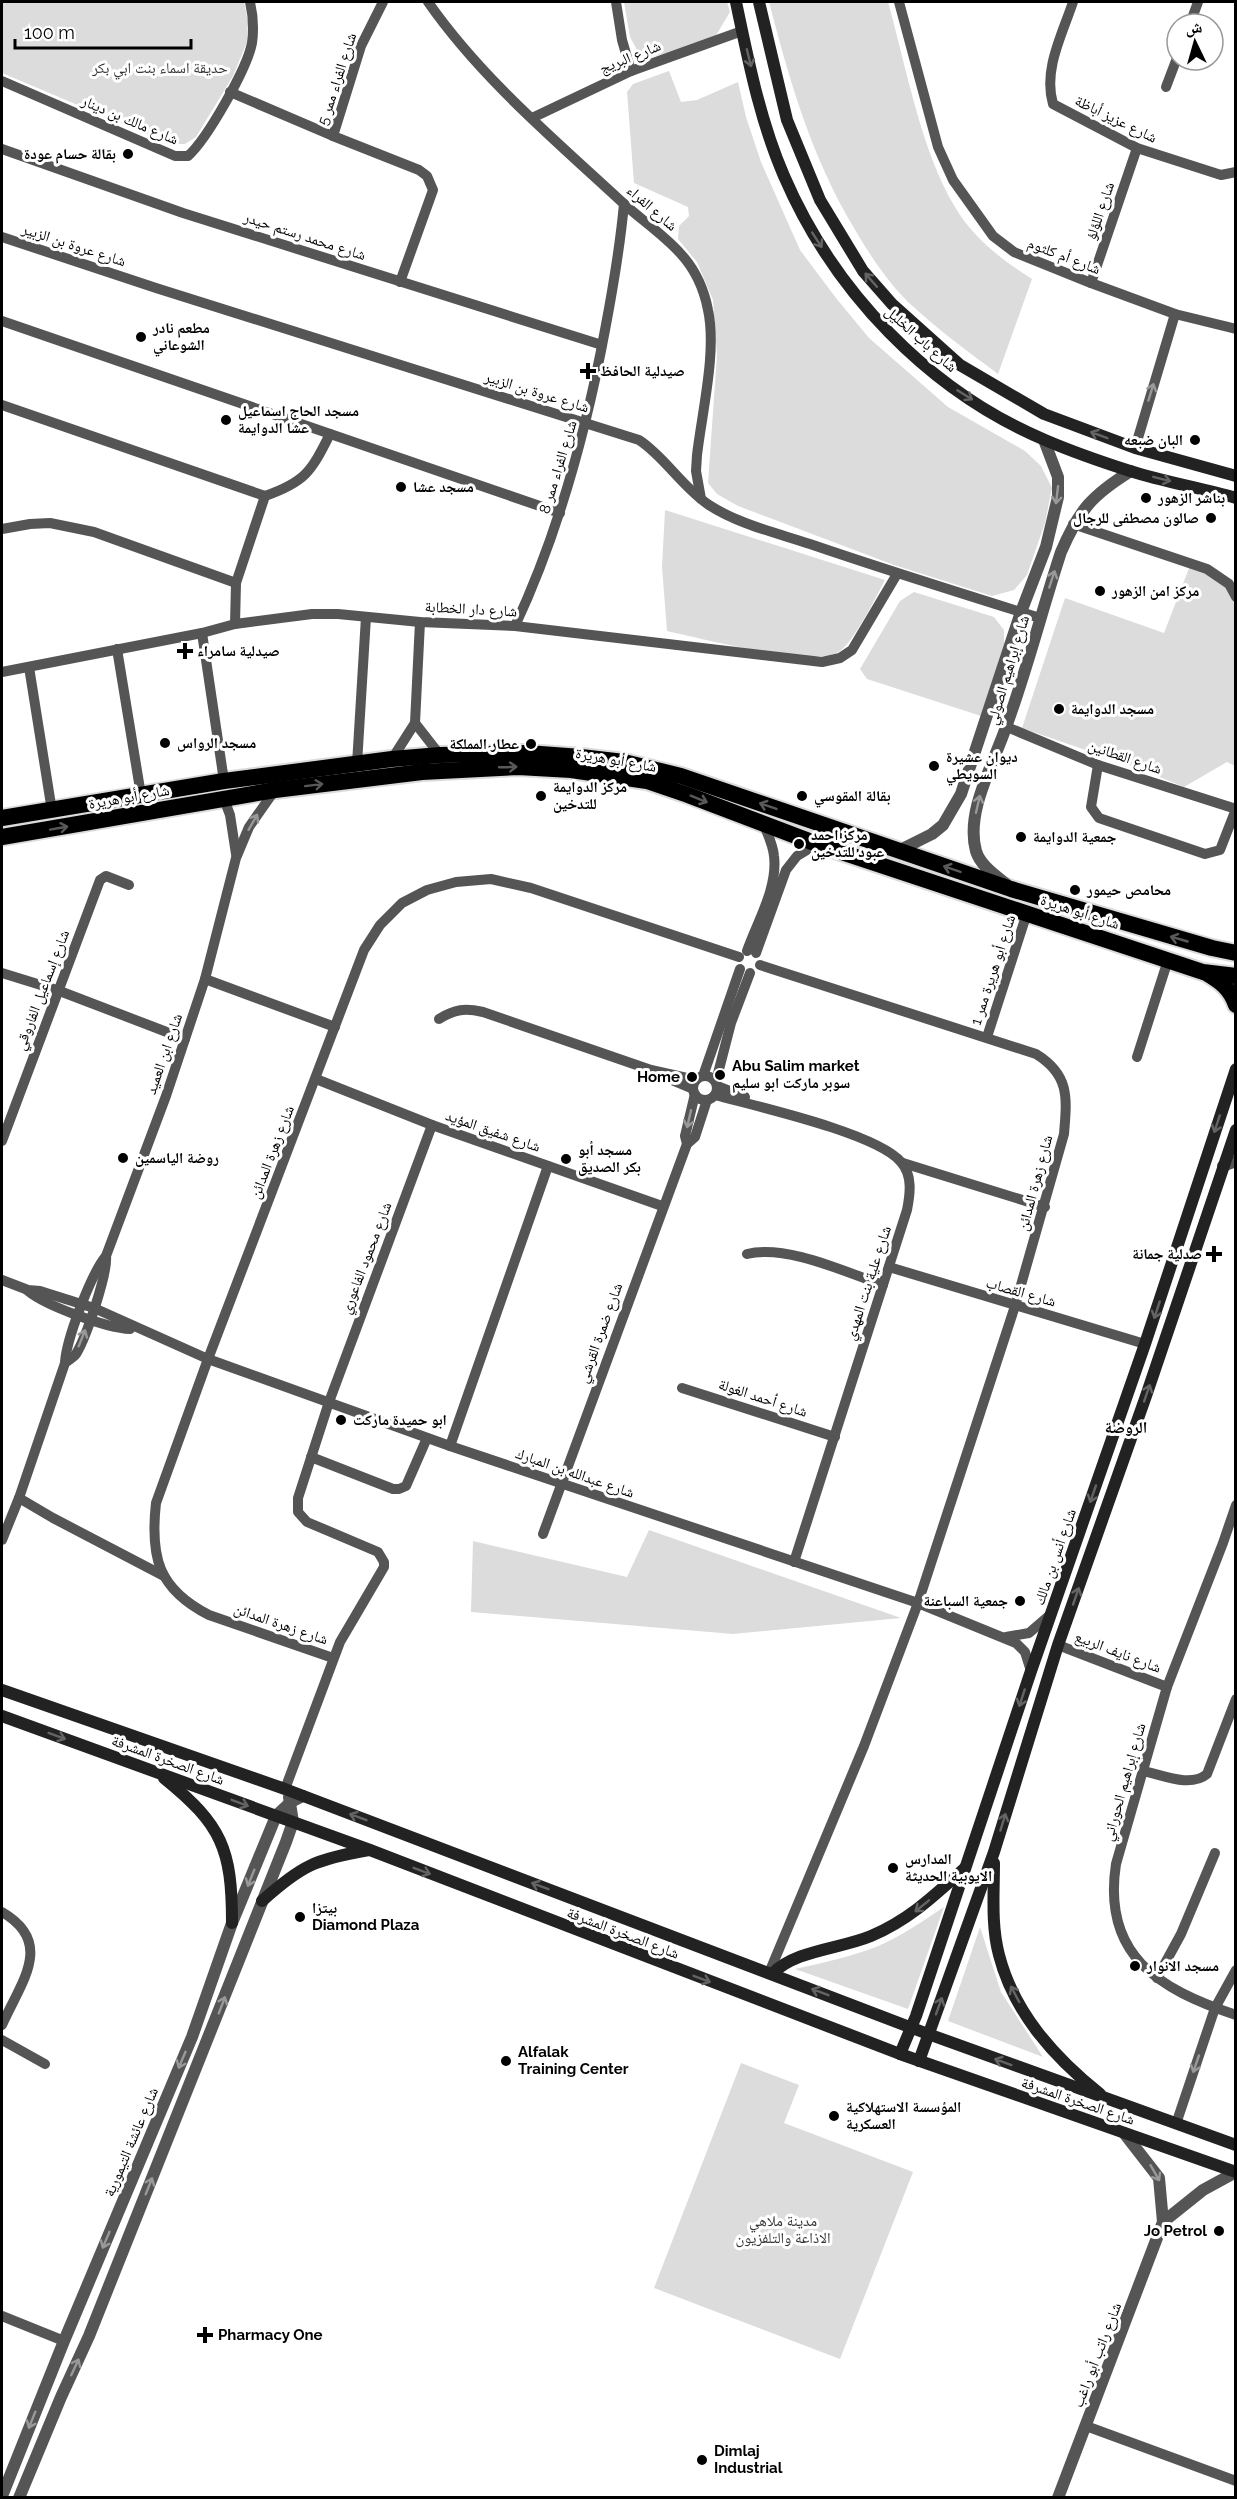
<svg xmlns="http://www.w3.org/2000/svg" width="1237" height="2499" viewBox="0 0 1237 2499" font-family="Raleway,'Noto Naskh Arabic',sans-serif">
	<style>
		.green { fill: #dcdcdc }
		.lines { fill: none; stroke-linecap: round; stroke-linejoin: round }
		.trunk-casing { stroke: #dbdbdb; stroke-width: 20 }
		.minor { stroke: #555; stroke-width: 10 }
		.tertiary { stroke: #555; stroke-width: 12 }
		.secondary { stroke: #222; stroke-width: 12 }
		.trunk { stroke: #000; stroke-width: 16 }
		.oneway { stroke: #646464 }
		.oneway2 { stroke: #999 }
		.oneway3 { stroke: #595959 }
		.poi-dot { fill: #000; stroke: #fff; stroke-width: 2 }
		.labels { text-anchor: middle; stroke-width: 6; stroke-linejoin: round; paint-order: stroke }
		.street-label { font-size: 15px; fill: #000; stroke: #fff }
		.park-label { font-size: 15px; fill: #333; stroke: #fff }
		.poi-label { font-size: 15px; font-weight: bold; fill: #000; stroke: #fff; text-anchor: start }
		.neighbourhood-label { font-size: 16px; font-weight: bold; fill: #000; stroke: #fff }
	</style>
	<rect width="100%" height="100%" fill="#fff"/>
	<!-- green -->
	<g class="green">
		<path d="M2,2H244L248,22L247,42L233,76L196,137L185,144H170L2,73Z"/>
		<path d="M624,2H727L730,12L712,42L642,59L630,37Z"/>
		<path d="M769,2H888C906,66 921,151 955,207C973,238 1002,260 1032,279L998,374C967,351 936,328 908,302C887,281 869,254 854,228C811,156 790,82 769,2Z"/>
		<path d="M669,71L681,102L697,100L738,82L746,117L761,162L800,250L836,298L869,338L948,407L1025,451L1041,466L1052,488L1045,523L1027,575L1014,590L992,596L894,565L738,506L717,494L708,483L717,355L713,300L697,262L678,239L679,226L689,216L688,207L634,183L627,92L633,84Z"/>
		<path d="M665,510L885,580C877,595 852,646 837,653C805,666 704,639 667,631L662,567Z"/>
		<path d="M1191,563L1235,591V766L1227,762L1184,787L1143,770L1022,728L1065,598L1164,633Z"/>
		<path d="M914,592L994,617L1004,630V644L981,716L867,679L860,669L900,601Z"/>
		<path d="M649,1530L901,1618L733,1634L471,1612L473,1541L627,1577Z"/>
		<path d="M944,1907L908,2009L795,1969C822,1963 850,1957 876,1947C900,1937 923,1921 944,1907Z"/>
		<path d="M980,1927L1001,1992L1043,2057L948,2021Z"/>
		<path d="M741,2063L799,2085L784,2123L913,2172L840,2359L654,2288Z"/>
	</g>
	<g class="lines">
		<defs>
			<g id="trunk">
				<path d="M2,818L224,781L392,759L440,755L527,753L581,757L624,762L681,776L1011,889L1212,948L1236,953"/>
				<path d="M2,837L275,790L422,772L518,767L571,770L647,781L688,795L817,844L1203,972L1236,976"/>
				<path d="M1206,973C1221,982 1230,988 1236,1005"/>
			</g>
		</defs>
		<!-- trunk casing -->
		<use href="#trunk" class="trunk-casing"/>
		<!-- minor -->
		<g class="minor">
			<path d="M383,2L361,46L333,136L419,170L427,176L433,190L400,282"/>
			<path d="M428,2C481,78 554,139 622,202C640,219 663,234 680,253C694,268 704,289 708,310C717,351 702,412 697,455L696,471L701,499"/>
			<path d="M616,2L622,40L631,71"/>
			<path d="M899,2L938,147L953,180L993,236L1014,252L1091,283L1175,314L1236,329"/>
			<path d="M1073,2C1062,35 1043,70 1053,104L1137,148L1221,175L1236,172"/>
			<path d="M1190,24L1198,2"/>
			<path d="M2,81L175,156H188C207,139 247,69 252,43C254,29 253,15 250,2"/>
			<path d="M1166,87L1177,58"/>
			<path d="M230,92L333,136"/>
			<path d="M532,118L631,71L742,31"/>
			<path d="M2,149L183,213L602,345"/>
			<path d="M2,237L156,288L639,440C664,456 682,487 709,505C738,524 777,533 810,544C886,570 963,594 1040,618"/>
			<path d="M1091,283L1137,148"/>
			<path d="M2,321L560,513"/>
			<path d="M2,405L265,496"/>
			<path d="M1135,448L1175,314"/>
			<path d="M1073,524L1207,569L1229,584L1236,597"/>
			<path d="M2,529L30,524L50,523L94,532L236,583"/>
			<path d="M235,624L236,583L265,496C305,482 311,472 330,434"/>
			<path d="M515,626C559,532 586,432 605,330C613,288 620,247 624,204"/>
			<path d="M202,633L224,781"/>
			<path d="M117,649L141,795"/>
			<path d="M29,667L52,811"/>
			<path d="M2,672L202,633L235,624L312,614H338L420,622L515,626L822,662L840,658L852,650L897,574"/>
			<path d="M415,723L440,755"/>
			<path d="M1007,727L1098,765L1236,809"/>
			<path d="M392,759L415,723L420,622"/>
			<path d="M357,764L366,617"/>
			<path d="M1098,765L1091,807L1099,818L1205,854L1220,850L1236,809"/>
			<path d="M224,799L230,815L236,854"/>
			<path d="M747,951C757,922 778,888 774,856C773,845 768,835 764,825"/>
			<path d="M756,953L786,870L797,856L817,844"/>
			<path d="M760,965L1036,1054C1070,1075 1067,1098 1064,1134L1015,1306L918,1603L864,1746L769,1973"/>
			<path d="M2,973L57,990L185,1039"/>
			<path d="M205,979L335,1027"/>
			<path d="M439,1019C455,1009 465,1008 483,1012L651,1070L696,1080"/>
			<path d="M987,1037L1027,913"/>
			<path d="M1137,1057L1168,960"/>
			<circle cx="705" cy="1088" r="12"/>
			<path d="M662,1076L693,1089"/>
			<path d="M703,1076L740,969"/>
			<path d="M316,1079L432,1125L662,1206"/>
			<path d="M716,1081L731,1023L750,973"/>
			<path d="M717,1086L745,1097"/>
			<path d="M715,1095C755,1106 877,1133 901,1162C913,1175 910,1195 907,1210L794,1562"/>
			<path d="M2,1141L100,880L106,876L129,885"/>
			<path d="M687,1144L695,1137L707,1100"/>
			<path d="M903,1163L1045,1207"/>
			<path d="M747,1254C786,1244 845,1272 883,1285"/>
			<path d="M889,1267L1145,1344"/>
			<path d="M2,1280L28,1290L40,1291L94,1308L208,1359L450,1446L918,1603L1016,1643L1025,1652L1031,1671"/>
			<path d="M28,1291C46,1306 107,1328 130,1329"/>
			<path d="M65,1363C69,1360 74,1357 76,1354C86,1338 108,1273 106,1256"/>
			<path d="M682,1388L835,1437"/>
			<path d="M450,1446L548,1166"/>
			<path d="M311,1457L393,1489H399L406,1486L427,1438"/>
			<path d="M19,1498L53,1518L164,1576"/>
			<path d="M1236,1505L1223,1543L1167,1687L1116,1864C1102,1955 1158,1989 1236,2015"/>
			<path d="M543,1534L687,1144L685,1136L695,1094"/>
			<path d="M2,1540L19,1498L65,1363C66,1340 91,1274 106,1256L166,1096L205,979L236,858L249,827L275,790"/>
			<path d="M1006,1637L1029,1633L1051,1614"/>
			<path d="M1058,1645L1167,1687"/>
			<path d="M333,1658L209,1615C158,1589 150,1557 156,1503L208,1359L364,950L380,925L402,903L427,890L456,882L491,879L531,888L739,957"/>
			<path d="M1143,1771C1163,1775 1190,1788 1207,1774L1236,1699"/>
			<path d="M285,1789L340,1642L384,1567V1562L378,1552L307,1522L298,1512V1498L329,1402L432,1125"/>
			<path d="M2,1912C55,1943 21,1982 2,2025"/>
			<path d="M1157,1978L1181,1934L1215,1853"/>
			<path d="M2,2040L45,2064"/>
			<path d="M1176,2124L1215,2008L1236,1970"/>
			<path d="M2,2316L64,2341"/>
			<path d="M1086,2426L1236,2481"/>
		</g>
		<!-- tertiary -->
		<g class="tertiary">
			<path d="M900,850L932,834L943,825L961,794L1021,612L1046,547L1058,497V477L1044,440"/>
			<path d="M1006,884C995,875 980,865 976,851C965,812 994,763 1006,727C1027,670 1042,610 1061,552C1079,510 1092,495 1131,471"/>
			<path d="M1223,1166L1236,1161"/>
			<path d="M1163,2222L1203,2190L1236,2172"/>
			<path d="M2,2496L64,2341L192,2037L232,1923L276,1816L291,1802L303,1796"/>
			<path d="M19,2498L61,2397L89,2336L286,1842L293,1822L289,1797"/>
			<path d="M1058,2498L1163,2222L1159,2178L1124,2133"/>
		</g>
		<!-- secondary -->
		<g class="secondary">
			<path d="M736,2C748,59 760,121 784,176C834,292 929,391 1045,440C1073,452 1102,462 1130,471C1165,482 1201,488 1236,498"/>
			<path d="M759,2L787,120L820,200L863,271L892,304L960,365L1044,414L1135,448L1236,476"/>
			<path d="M2,1690L285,1789L928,2034L1236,2145"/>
			<path d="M2,1716L370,1850L900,2054L1236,2172"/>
			<path d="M164,1778C222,1825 232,1849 232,1923"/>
			<path d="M994,1863C994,1893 991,1925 999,1955C1014,2013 1054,2057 1100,2094"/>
			<path d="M262,1901C302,1865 316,1859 369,1850"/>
			<path d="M772,1974C795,1950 840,1949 871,1936C909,1920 935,1895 965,1868"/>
			<path d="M900,2054L916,2016L1031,1671L1145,1344L1236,1069"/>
			<path d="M919,2061L994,1852L1058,1645L1146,1396L1236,1130"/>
		</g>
		<!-- trunk -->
		<use href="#trunk" class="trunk"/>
	</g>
	<!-- one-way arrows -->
	<defs><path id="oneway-shaft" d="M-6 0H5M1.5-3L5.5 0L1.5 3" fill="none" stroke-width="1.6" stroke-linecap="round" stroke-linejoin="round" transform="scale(1.5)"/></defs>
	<g class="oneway">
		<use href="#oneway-shaft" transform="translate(749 58) rotate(76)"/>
		<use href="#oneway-shaft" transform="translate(817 240) rotate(57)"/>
		<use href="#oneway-shaft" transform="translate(871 280) rotate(-131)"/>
		<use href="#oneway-shaft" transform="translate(965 395) rotate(32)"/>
		<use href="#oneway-shaft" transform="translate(1099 435) rotate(-159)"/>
		<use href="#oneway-shaft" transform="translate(1162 479) rotate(14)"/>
		<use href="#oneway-shaft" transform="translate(1217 1124) rotate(108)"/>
		<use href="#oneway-shaft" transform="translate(1157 1310) rotate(108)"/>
		<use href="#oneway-shaft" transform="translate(1147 1393) rotate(-71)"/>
		<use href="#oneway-shaft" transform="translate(1093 1494) rotate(109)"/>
		<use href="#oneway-shaft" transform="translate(1076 1596) rotate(-71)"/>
		<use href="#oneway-shaft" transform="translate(1022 1698) rotate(108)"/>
		<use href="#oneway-shaft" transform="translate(57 1736) rotate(20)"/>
		<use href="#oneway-shaft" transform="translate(240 1803) rotate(21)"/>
		<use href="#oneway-shaft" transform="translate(358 1817) rotate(-159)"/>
		<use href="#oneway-shaft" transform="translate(1003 1822) rotate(-73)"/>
		<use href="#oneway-shaft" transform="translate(422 1871) rotate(21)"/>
		<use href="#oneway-shaft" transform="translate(540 1886) rotate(-159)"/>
		<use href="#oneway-shaft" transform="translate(922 1906) rotate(141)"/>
		<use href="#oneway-shaft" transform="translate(702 1979) rotate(21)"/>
		<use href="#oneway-shaft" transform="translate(820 1992) rotate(-159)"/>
		<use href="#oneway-shaft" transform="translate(1015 1994) rotate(-118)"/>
		<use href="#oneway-shaft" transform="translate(939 2006) rotate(-70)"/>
		<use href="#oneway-shaft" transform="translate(1003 2062) rotate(-160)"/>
	</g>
	<g class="oneway2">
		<use href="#oneway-shaft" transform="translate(1151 392) rotate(-73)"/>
		<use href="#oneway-shaft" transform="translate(1057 495) rotate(97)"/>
		<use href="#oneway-shaft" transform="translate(1052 579) rotate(-72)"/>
		<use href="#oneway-shaft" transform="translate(978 804) rotate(-77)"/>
		<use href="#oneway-shaft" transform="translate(253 822) rotate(-60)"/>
		<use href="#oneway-shaft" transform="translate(689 1119) rotate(103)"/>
		<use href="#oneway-shaft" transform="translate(82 1338) rotate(-68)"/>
		<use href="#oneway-shaft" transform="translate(251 1878) rotate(112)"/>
		<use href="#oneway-shaft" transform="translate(222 2005) rotate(-69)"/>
		<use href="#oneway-shaft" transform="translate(182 2060) rotate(113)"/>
		<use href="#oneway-shaft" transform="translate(1196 2064) rotate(109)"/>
		<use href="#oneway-shaft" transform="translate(1155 2173) rotate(60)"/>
		<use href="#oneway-shaft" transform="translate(149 2186) rotate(-68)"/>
		<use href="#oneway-shaft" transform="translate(106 2240) rotate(113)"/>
		<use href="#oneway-shaft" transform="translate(75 2367) rotate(-65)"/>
		<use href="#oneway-shaft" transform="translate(32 2420) rotate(112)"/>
	</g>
	<g class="oneway3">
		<use href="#oneway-shaft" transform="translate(508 767) rotate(-2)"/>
		<use href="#oneway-shaft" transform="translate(314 785) rotate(-7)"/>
		<use href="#oneway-shaft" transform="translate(699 799) rotate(22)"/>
		<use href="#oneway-shaft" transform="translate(768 806) rotate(-161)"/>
		<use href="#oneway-shaft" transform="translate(59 828) rotate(-10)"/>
		<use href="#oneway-shaft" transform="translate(952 869) rotate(-161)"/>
		<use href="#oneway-shaft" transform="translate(1179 939) rotate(-164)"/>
	</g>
	<!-- markers -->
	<g class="poi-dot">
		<circle cx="128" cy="154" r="6"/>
		<circle cx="141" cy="337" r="6"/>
		<path d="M585 362h6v6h6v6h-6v6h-6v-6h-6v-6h6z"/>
		<circle cx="226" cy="420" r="6"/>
		<circle cx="1195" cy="440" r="6"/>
		<circle cx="401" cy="487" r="6"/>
		<circle cx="1146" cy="498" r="6"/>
		<circle cx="1211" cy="518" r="6"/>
		<circle cx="1100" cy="591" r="6"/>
		<path d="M182 642h6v6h6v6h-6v6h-6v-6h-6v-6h6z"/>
		<circle cx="1059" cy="709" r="6"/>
		<circle cx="165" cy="743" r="6"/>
		<circle cx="531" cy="744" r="6"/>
		<circle cx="934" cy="766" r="6"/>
		<circle cx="541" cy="796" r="6"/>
		<circle cx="802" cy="796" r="6"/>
		<circle cx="1021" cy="837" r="6"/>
		<circle cx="799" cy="844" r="6"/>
		<circle cx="1075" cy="890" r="6"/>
		<circle cx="720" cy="1075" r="6"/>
		<circle cx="692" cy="1077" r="6"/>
		<circle cx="123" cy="1158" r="6"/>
		<circle cx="566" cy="1159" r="6"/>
		<path d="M1211 1245h6v6h6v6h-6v6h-6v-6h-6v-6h6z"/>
		<circle cx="341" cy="1420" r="6"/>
		<circle cx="1020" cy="1601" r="6"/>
		<circle cx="893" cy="1868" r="6"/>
		<circle cx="300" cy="1917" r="6"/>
		<circle cx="1135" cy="1966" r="6"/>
		<circle cx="506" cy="2061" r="6"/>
		<circle cx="834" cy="2116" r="6"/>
		<circle cx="1219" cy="2231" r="6"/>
		<path d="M202 2326h6v6h6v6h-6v6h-6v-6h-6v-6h6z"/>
		<circle cx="702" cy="2460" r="6"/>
	</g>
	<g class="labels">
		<!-- street labels -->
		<g class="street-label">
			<text transform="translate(630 57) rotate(-22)" y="5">شارع البريج</text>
			<text transform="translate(337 79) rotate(-72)" y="5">شارع الفراء ممر 5</text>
			<text transform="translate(1116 119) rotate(26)" y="5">شارع عزيز أباظة</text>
			<text transform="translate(130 120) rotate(23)" y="5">شارع مالك بن دينار</text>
			<text transform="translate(652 208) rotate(41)" y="5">شارع الفراء</text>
			<text transform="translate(1100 211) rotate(-71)" y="5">شارع اللؤلؤ</text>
			<text transform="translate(305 236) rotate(18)" y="5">شارع محمد رستم حيدر</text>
			<text transform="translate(74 245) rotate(18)" y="5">شارع عروة بن الزبير</text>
			<text transform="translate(1064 256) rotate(21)" y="5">شارع أم كلثوم</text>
			<text transform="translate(921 339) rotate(42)" y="5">شارع باب الخليل</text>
			<text transform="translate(537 392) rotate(17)" y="5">شارع عروة بن الزبير</text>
			<text transform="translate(558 467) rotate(-73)" y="5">شارع الفراء ممر 8</text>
			<text transform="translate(471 609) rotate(3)" y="5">شارع دار الخطابة</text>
			<text transform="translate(1008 670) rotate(-73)" y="5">شارع إبراهيم الصولي</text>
			<text transform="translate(1125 757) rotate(19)" y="5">شارع القطانين</text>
			<text transform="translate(616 760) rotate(10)" y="5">شارع أبو هريرة</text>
			<text transform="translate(129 797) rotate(-10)" y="5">شارع أبو هريرة</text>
			<text transform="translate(1080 912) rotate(18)" y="5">شارع أبو هريرة</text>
			<text transform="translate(993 970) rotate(-72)" y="5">شارع أبو هريرة ممر 1</text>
			<text transform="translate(42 990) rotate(-69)" y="5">شارع إسماعيل الفاروقي</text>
			<text transform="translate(164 1054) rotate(-71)" y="5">شارع ابن العميد</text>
			<text transform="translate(493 1131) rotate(19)" y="5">شارع شفيق المؤيد</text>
			<text transform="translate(272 1152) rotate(-69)" y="5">شارع زهرة المدائن</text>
			<text transform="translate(1035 1183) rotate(-75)" y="5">شارع زهرة المدائن</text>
			<text transform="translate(366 1258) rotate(-69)" y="5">شارع محمود الفاعوري</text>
			<text transform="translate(868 1283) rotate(-72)" y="5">شارع علية بنت المهدي</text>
			<text transform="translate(1021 1292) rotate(16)" y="5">شارع القصاب</text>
			<text transform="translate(600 1333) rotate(-70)" y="5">شارع ضمرة القرشي</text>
			<text transform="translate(763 1398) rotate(18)" y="5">شارع أحمد الغولة</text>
			<text transform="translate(575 1473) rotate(19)" y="5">شارع عبدالله بن المبارك</text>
			<text transform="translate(1055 1557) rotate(-71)" y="5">شارع أنس بن مالك</text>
			<text transform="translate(281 1624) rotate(19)" y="5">شارع زهرة المدائن</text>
			<text transform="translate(1118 1652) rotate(21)" y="5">شارع نايف الربيع</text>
			<text transform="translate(168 1760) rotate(20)" y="5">شارع الصخرة المشرفة</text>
			<text transform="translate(1124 1782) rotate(-74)" y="5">شارع إبراهيم الحوراني</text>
			<text transform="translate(623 1933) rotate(21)" y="5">شارع الصخرة المشرفة</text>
			<text transform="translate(1078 2101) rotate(19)" y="5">شارع الصخرة المشرفة</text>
			<text transform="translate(131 2142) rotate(-67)" y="5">شارع عائشة التيمورية</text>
			<text transform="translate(1097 2355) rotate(-69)" y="5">شارع راتب أبو راغب</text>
		</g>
		<!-- park labels -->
		<g class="park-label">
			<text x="160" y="73">حديقة اسماء بنت ابي بكر</text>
			<text x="783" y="2226">مدينة ملاهي<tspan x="783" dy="17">الاذاعة والتلفزيون</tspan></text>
		</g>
		<!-- poi labels -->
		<g class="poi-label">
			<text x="116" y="159" text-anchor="end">بقالة حسام عودة</text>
			<text x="153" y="333">مطعم نادر<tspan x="153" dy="17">الشوعاني</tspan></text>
			<text x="600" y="376">صيدلية الحافظ</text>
			<text x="238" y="416">مسجد الحاج اسماعيل<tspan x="238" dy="17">عشا الدوايمة</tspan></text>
			<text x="1183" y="445" text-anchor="end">البان ضبعه</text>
			<text x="413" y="492">مسجد عشا</text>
			<text x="1158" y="503">بناشر الزهور</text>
			<text x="1199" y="523" text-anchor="end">صالون مصطفى للرجال</text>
			<text x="1112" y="596">مركز امن الزهور</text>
			<text x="197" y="656">صيدلية سامراء</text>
			<text x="1071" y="714">مسجد الدوايمة</text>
			<text x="177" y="748">مسجد الرواس</text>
			<text x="519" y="749" text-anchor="end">عطار المملكة</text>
			<text x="946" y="762">ديوان عشيرة<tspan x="946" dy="17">السويطي</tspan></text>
			<text x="553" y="792">مركز الدوايمة<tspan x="553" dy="17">للتدخين</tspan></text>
			<text x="814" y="801">بقالة المقوسي</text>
			<text x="811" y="840">مركز احمد<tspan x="811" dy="17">عبود للتدخين</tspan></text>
			<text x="1033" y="842">جمعية الدوايمة</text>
			<text x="1087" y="895">محامص حيمور</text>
			<text x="732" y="1071">Abu Salim market<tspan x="732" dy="17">سوبر ماركت ابو سليم</tspan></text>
			<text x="680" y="1082" text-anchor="end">Home</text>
			<text x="578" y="1155">مسجد أبو<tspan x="578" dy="17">بكر الصديق</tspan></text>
			<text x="135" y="1163">روضة الياسمين</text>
			<text x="1202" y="1259" text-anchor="end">صدلية جمانة</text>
			<text x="353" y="1425">ابو حميدة ماركت</text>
			<text x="1008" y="1606" text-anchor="end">جمعية السباعنة</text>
			<text x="905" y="1864">المدارس<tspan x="905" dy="17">الايوبية الحديثة</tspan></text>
			<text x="312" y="1913">بيتزا<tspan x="312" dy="17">Diamond Plaza</tspan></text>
			<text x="1147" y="1971">مسجد الانوار</text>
			<text x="518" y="2057">Alfalak<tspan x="518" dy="17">Training Center</tspan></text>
			<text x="846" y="2112">المؤسسة الاستهلاكية<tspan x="846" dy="17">العسكرية</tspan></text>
			<text x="1207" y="2236" text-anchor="end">Jo Petrol</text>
			<text x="218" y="2340">Pharmacy One</text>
			<text x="714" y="2456">Dimlaj<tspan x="714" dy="17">Industrial</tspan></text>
		</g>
		<!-- neighbourhood labels -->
		<g class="neighbourhood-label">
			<text x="1126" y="1433">الروضة</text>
		</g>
	</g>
	<!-- border -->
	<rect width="1237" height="2499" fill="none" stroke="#000000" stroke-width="6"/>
	<!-- north arrow -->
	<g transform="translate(1195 42) rotate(355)"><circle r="28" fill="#ffffff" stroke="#999999" stroke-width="1.5"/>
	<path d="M0-4.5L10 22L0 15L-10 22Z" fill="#000000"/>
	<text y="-9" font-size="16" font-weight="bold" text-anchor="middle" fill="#000000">ش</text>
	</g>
	<!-- scale -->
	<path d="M15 39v9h176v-9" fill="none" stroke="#000000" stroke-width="3"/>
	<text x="24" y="39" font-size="18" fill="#000000" stroke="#ffffff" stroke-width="4.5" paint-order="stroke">100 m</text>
</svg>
